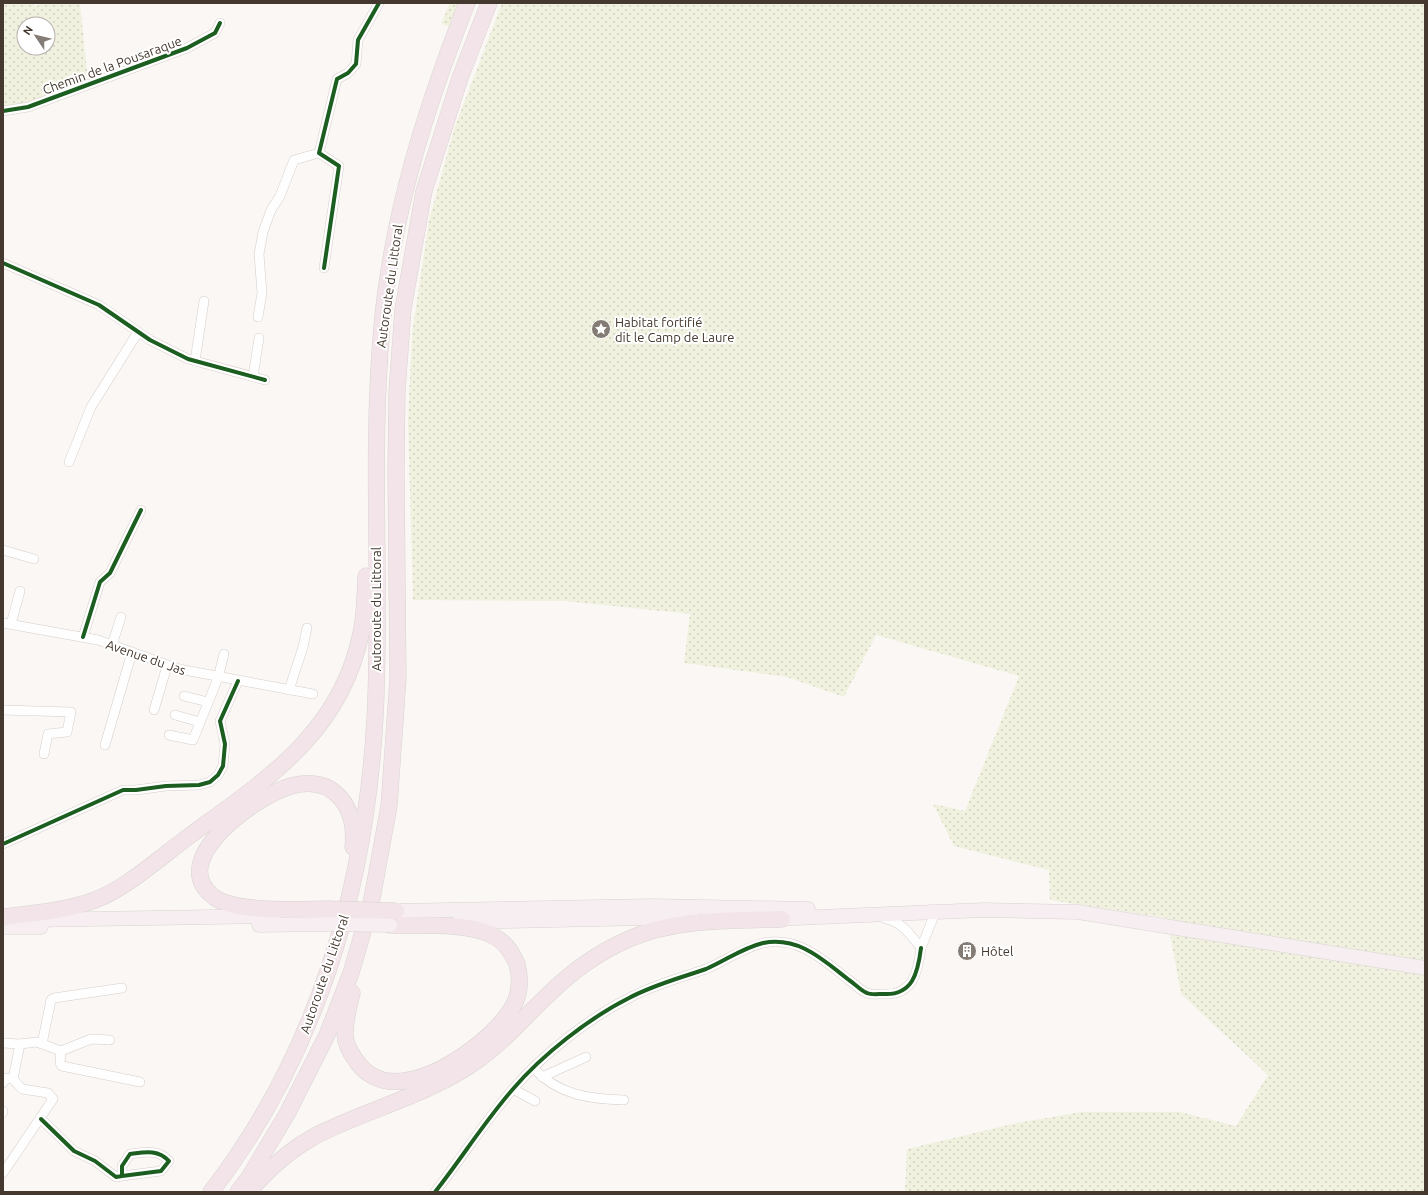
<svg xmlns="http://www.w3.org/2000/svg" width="1428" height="1195" viewBox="0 0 1428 1195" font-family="Ubuntu,sans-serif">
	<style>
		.grass { fill: url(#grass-dots); fill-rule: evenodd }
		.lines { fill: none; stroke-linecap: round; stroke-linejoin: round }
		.street-casing { stroke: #d6cec9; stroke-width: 10 }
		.primary-casing { stroke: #d8d4d1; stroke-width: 15 }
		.highway-casing { stroke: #d8d4d1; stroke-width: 17 }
		.street { stroke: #fefefe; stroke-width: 9 }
		.primary { stroke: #f7eef1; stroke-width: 14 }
		.highway { stroke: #f2e4e8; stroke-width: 16 }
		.primary-bridge-casing { stroke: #d8d4d1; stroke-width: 15; stroke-linecap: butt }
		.highway-bridge-casing { stroke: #d8d4d1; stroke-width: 17; stroke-linecap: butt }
		.primary-bridge { stroke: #f7eef1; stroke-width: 14 }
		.highway-bridge { stroke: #f2e4e8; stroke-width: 16 }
		.cycleway-casing { stroke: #fff; stroke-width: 6 }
		.cycleway { stroke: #1b5e20; stroke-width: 4 }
		.labels { text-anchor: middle; stroke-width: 4; stroke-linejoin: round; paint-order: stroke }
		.street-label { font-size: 13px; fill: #45382e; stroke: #fff }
		.poi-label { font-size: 13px; fill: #45382e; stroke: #fff; text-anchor: start }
	</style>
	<defs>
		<pattern id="grass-dots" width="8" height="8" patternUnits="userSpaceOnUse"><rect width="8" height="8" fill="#f1f1df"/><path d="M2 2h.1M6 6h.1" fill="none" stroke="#d0cfc0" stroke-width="1.8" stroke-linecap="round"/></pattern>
	</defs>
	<rect width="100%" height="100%" fill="#faf7f5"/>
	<!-- grass -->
	<g class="grass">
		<path d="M3,3H32L37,6L41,3H80L88,81L23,104L3,107ZM24,24H48V48H24Z"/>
		<path d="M450,3H458L449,26L441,24Z"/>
		<path d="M502,3H1425V1192H905L907,1149L1017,1123L1082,1112H1180L1236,1126L1268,1075L1181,994L1167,918L1050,900L1049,870L954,846L933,804L965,811L1019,676L876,635L844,697L787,677L684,663L690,614L565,601L413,600L408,420L412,334L429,220L454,129Z"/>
	</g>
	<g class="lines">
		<defs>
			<g id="street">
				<path d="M3,111L28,107L187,48L215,33L220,23"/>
				<path d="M3,263L99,305L150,340L188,359L265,380"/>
				<path d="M324,268L339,166L319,153L337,79L348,73L356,64L358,40L379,3"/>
				<path d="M258,317L262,293L259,254L263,232L271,210L280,196L294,160L319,153"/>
				<path d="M195,361L204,301"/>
				<path d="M253,377L259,338"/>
				<path d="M69,462L91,407L138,332"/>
				<path d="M3,550L34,559"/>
				<path d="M3,623L98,640L179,669L313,694"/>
				<path d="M11,624L20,591"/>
				<path d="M83,637L100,582L110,573L141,510"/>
				<path d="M112,645L121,617"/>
				<path d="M289,690L303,647L307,628"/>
				<path d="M184,696L208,702"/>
				<path d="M3,710L71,712L67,732L48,734L44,754"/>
				<path d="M154,710L167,666"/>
				<path d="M175,715L200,722"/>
				<path d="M169,735L193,740L218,678L224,654"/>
				<path d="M105,745L132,652"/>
				<path d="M3,844L123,790H136L166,786L199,785L210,782L218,775L223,766L225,744L220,721L238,681"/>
				<path d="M884,918C902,922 910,934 921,948L935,913L932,909"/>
				<path d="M3,1043L20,1044L13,1079L22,1089L48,1093L53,1099L3,1173"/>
				<path d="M20,1044L37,1042L61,1051"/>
				<path d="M42,1044L51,1000L54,998L122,988"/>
				<path d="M61,1051L60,1063L62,1066L140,1082"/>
				<path d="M61,1051L91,1039L110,1040"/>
				<path d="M533,1068C559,1095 588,1099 624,1100"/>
				<path d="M542,1077L586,1057"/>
				<path d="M3,1083L6,1078L13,1079"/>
				<path d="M513,1089L535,1101"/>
				<path d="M3,1111V1112"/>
				<path d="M41,1119L74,1151L95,1161L116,1177L122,1176L161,1171L169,1161C158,1149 145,1152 130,1154L122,1166V1176"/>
				<path d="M435,1192C462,1158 484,1122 513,1089C542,1055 589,1018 629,998C653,985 680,978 706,969C725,961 742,948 763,943C799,936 823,960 849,980C855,984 861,991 867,993C871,995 878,994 883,994C913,996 918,972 921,948"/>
			</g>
			<g id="primary">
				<path d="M396,911L653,906L808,909"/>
				<path d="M772,919L984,910L1078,912L1425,968"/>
				<path d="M30,920L273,916"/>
				<path d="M458,922L693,917"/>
				<path d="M259,925L326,924"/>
				<path d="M3,927H41"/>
			</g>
			<g id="highway">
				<path d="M327,909C301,909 234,913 214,897C164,860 258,795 291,786C334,774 357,807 353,847"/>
				<path d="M3,917C34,913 66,911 95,900C125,889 161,857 188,837C264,781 341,734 361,633C365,615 365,595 366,576"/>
				<path d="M352,993C349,1006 345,1020 345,1034C345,1044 350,1052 355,1059C389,1113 470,1057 499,1025C505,1018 513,1009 516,1000C520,989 520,975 517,964C512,952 504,941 492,935C464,922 421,926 390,925"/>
				<path d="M211,1192C316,1056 366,888 375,718C382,587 370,457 382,326C392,214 426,107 467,3"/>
				<path d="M238,1192L248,1179L287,1114L327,1035L351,973L371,904L389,806L398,679L396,471L397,391L403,309L424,191L460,78L489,3"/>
				<path d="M249,1192C267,1170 290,1150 315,1136C368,1109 426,1096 475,1062C503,1043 524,1017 548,995C572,971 599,952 629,939C677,918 731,921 782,919"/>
			</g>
		</defs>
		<!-- street casing -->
		<use href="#street" class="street-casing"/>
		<!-- primary casing -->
		<use href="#primary" class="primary-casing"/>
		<!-- highway casing -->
		<use href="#highway" class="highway-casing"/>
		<!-- street -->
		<use href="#street" class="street"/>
		<!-- primary -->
		<use href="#primary" class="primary"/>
		<!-- highway -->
		<use href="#highway" class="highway"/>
		<defs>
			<path id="primary-bridge" d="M326,924L390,925"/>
			<path id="highway-bridge" d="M327,909L396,911"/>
		</defs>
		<!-- primary-bridge casing -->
		<use href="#primary-bridge" class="primary-bridge-casing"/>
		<!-- highway-bridge casing -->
		<use href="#highway-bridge" class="highway-bridge-casing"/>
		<!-- primary-bridge -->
		<use href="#primary-bridge" class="primary-bridge"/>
		<!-- highway-bridge -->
		<use href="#highway-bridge" class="highway-bridge"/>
		<defs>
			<g id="cycleway">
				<path d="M3,111L28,107L187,48L215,33L220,23"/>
				<path d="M3,263L99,305L150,340L188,359L265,380"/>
				<path d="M324,268L339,166L319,153L337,79L348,73L356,64L358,40L379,3"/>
				<path d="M83,637L100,582L110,573L141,510"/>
				<path d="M3,844L123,790H136L166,786L199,785L210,782L218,775L223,766L225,744L220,721L238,681"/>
				<path d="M41,1119L74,1151L95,1161L116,1177L122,1176L161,1171L169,1161C158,1149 145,1152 130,1154L122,1166V1176"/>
				<path d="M435,1192C462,1158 484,1122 513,1089C542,1055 589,1018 629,998C653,985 680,978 706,969C725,961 742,948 763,943C799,936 823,960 849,980C855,984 861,991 867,993C871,995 878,994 883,994C913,996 918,972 921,948"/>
			</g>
		</defs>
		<!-- cycleway casing -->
		<use href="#cycleway" class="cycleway-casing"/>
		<!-- cycleway -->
		<use href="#cycleway" class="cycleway"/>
	</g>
	<!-- icons -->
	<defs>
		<symbol id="sight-disc" viewBox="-11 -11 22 22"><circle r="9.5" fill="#847b74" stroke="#fff"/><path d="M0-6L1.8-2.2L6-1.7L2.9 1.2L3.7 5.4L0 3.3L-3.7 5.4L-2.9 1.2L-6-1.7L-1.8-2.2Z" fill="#fff"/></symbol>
		<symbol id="building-disc" viewBox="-11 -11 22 22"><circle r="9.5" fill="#847b74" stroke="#fff"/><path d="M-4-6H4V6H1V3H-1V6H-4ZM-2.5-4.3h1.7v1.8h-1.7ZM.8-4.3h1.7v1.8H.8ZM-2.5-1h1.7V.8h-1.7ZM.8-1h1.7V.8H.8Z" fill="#fff"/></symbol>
	</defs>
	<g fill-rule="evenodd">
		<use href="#sight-disc" x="590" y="318" width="22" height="22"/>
		<use href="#building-disc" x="956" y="940" width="22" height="22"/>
	</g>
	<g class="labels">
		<!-- street labels -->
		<g class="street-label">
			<text transform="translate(112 65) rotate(-20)" y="5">Chemin de la Pousaraque</text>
			<text transform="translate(389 286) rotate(-82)" y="5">Autoroute du Littoral</text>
			<text transform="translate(376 609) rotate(-90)" y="5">Autoroute du Littoral</text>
			<text transform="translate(146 657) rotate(19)" y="5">Avenue du Jas</text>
			<text transform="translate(324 974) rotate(-71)" y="5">Autoroute du Littoral</text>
		</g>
		<!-- poi labels -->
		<g class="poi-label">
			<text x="615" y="327">Habitat fortifié<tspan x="615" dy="15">dit le Camp de Laure</tspan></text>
			<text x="981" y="956">Hôtel</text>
		</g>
	</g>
	<!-- border -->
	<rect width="1428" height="1195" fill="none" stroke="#45382e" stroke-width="8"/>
	<!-- north arrow -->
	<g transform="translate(36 36) rotate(305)"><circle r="19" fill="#ffffff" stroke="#b5afab"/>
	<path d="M0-3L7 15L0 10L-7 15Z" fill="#847b74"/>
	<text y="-6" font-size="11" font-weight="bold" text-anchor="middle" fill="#45382e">N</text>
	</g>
</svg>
